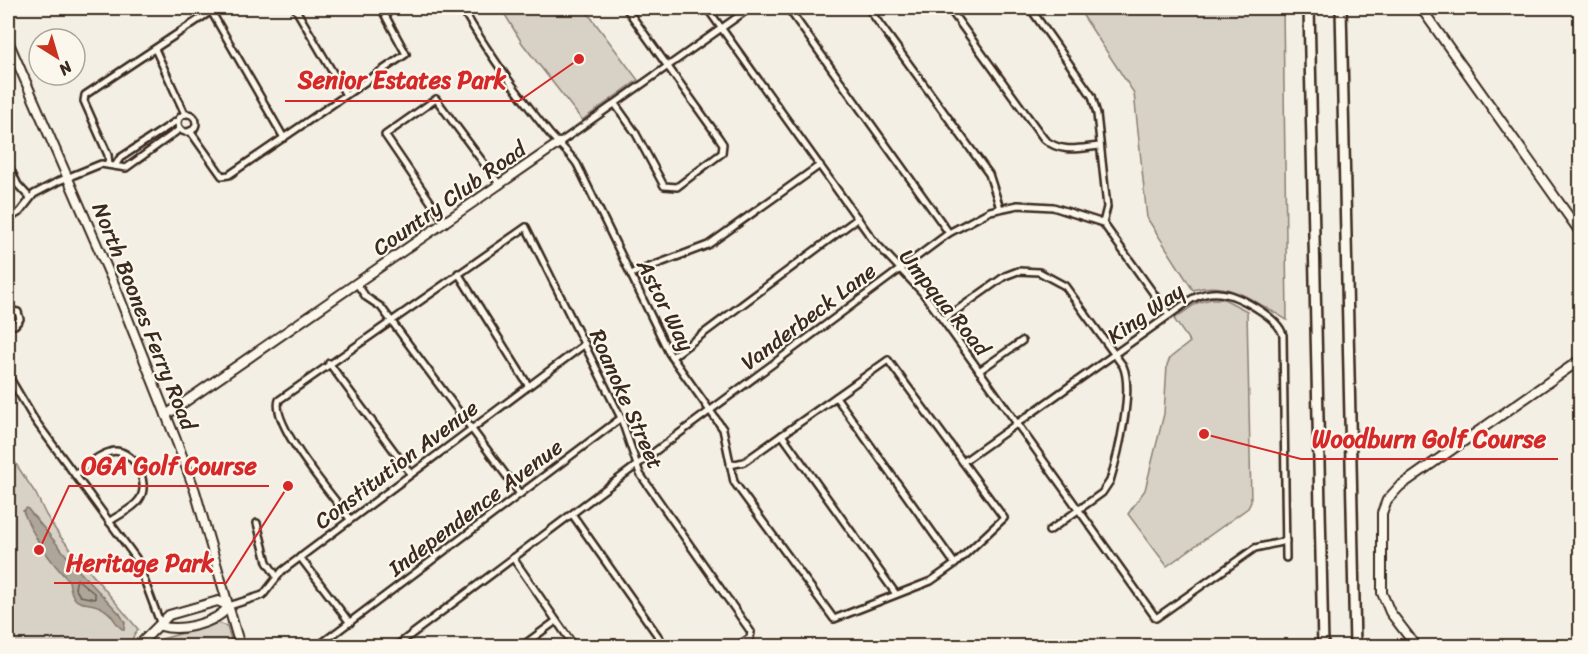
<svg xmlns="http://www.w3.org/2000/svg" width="1588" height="654" viewBox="0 0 1588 654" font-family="Sriracha,sans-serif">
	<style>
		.green { fill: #d8d1c6; stroke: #8a7e72; stroke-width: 1.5 }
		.water { fill: #afa69a; stroke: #817468; stroke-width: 1.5 }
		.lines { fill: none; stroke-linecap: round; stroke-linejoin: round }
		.shore { stroke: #695c50; stroke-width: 1.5 }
		.street-casing { stroke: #3b2a1e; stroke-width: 10 }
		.secondary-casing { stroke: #3b2a1e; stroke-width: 12 }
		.highway-casing { stroke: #3b2a1e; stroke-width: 14 }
		.street { stroke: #fbf7ec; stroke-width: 5 }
		.secondary { stroke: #fbf7ec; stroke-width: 8 }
		.highway { stroke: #fbf7ec; stroke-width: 9 }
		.labels { text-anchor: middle; stroke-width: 4.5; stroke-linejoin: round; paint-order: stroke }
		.street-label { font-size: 22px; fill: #3b2a1e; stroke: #fbf7ec }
		.leader { fill: none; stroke: #d62828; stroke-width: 2 }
		.callout-dot { fill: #d62828; stroke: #fbf7ec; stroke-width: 2 }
		.callout-label { font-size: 24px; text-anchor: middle; font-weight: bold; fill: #d62828; stroke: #fbf7ec; stroke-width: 4.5; stroke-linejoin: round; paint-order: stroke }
	</style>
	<rect width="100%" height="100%" fill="#f3efe4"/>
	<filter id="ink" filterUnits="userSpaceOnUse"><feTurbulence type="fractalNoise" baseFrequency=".0167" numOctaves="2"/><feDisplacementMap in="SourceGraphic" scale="12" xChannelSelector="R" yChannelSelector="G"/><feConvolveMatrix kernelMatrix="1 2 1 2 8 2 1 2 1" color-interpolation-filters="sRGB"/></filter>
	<g filter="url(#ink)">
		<!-- green -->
		<g class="green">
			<path d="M501,8H584L638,80L582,120L522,43Z"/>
			<path d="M1078,8H1283L1287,320C1257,303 1229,279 1193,290L1147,218L1134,93Z"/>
			<path d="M1211,299H1224L1247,311L1251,502L1248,508L1167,566L1128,514L1145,490L1164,414L1167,365L1170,358L1190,342L1174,319L1197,303Z"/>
			<path d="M8,452L36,494L46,515L59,535L138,629L128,646H8Z"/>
			<path d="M218,623L227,626L233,646H150L162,639Z"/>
		</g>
		<!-- water -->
		<path class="water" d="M27,508L80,572L120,614L125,623L124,630C116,627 114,615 105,610C87,597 73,613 69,581C49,560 34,538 23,511Z"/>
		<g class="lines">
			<!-- shore -->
			<path class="shore" d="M77,579L95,594V599L80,596L75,588Z"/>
			<defs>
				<g id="street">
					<path d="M295,8L346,95"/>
					<path d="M462,8C487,52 517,93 549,133C558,144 569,152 577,164L669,353L723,429L734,482L834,619L931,581L955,564L1004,518L888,360L744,462L730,465"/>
					<path d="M707,8L873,240L922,292L943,320L1156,618L1255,548L1286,541"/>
					<path d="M788,8L949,233"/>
					<path d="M868,8L989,174L1000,208"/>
					<path d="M949,8L1044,139C1062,154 1079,148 1100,146"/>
					<path d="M1030,8L1092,96L1097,114L1107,207L1103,223"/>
					<path d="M211,11L284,138"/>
					<path d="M155,49L185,114"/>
					<path d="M615,104L635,132L664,186L677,187L722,153L723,144L719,138L626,8"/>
					<circle cx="187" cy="123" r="9"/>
					<path d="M190,131L222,176L229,175L406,54L381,8"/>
					<path d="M559,143L750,8"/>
					<path d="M8,164L18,185L30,198"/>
					<path d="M109,165L108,155L84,101L85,95L216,8"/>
					<path d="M115,166L120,158L178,120"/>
					<path d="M8,219L20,212L34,194L59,181L101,164L126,168L180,129"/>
					<path d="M445,223L385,135L436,99L500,185"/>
					<path d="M458,273L528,385"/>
					<path d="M631,274L708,245L820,165"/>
					<path d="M357,284L366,297L381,307L520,494"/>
					<path d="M8,310L18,312L20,319L15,325H8"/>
					<path d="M943,320L1005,276L1018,271L1039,272L1065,286L1123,366C1134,390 1118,455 1110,481L1102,493L1049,531"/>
					<path d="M672,357L858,218"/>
					<path d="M329,363L411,474"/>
					<path d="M979,371L1022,341"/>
					<path d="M8,375L34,419L136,558L161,625"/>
					<path d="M836,397L955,564"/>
					<path d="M782,435L896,594"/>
					<path d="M669,441L949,233L990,211L1018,205L1053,207L1103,223L1169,315"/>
					<path d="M963,462L1192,299C1200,295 1209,292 1219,293C1237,294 1278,317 1283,335L1286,558"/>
					<path d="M75,475C85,467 98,455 110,452C132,445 152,483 139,500C133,509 118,515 109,522"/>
					<path d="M572,514L665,646"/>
					<path d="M350,519C335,499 270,424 279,400L526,227L621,418L640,474L751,632L750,638L737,646"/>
					<path d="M257,523L267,562L277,577"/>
					<path d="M300,557L350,623"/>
					<path d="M513,558L574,646"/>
					<path d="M229,606L263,595L282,571L585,344"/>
					<path d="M318,646L621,418"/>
					<path d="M396,646L665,444"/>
					<path d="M522,646L556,621"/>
				</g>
				<g id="secondary">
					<path d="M1421,8L1580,232"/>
					<path d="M8,41L117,291L178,445L195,491L240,646"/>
					<path d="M166,415L559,143"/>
					<path d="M138,646L169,615L218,601L229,606C217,623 181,632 161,626"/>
					<path d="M1416,646L1390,612L1382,593V513L1387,500L1400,486L1580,360"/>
				</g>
				<g id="highway">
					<path d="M1309,8L1323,646"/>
					<path d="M1341,8L1355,646"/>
				</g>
			</defs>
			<!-- street casing -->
			<use href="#street" class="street-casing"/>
			<!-- secondary casing -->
			<use href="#secondary" class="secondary-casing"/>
			<!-- highway casing -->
			<use href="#highway" class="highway-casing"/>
			<!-- street -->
			<use href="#street" class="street"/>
			<!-- secondary -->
			<use href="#secondary" class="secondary"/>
			<!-- highway -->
			<use href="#highway" class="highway"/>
		</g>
	</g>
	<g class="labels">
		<!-- street labels -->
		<g class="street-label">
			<text transform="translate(449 198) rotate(-35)" y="8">Country Club Road</text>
			<text transform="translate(945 302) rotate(51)" y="8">Umpqua Road</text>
			<text transform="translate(666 305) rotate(63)" y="8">Astor Way</text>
			<text transform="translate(1145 313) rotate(-35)" y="8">King Way</text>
			<text transform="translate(145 316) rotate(68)" y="8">North Boones Ferry Road</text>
			<text transform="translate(808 316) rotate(-37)" y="8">Vanderbeck Lane</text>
			<text transform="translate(627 399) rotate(66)" y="8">Roanoke Street</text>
			<text transform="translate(396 464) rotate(-37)" y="8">Constitution Avenue</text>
			<text transform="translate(475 507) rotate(-37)" y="8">Independence Avenue</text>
		</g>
	</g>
	<!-- callouts -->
	<path class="leader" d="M579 59L519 101H285M1204 434L1301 459H1558M39 550L69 486H269M288 486L226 583H54"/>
	<g class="callout-dot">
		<circle cx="579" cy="59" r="6"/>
		<circle cx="1204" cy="434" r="6"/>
		<circle cx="39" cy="550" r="6"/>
		<circle cx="288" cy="486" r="6"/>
	</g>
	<g class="callout-label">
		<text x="402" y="88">Senior Estates Park</text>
		<text x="1429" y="447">Woodburn Golf Course</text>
		<text x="169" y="474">OGA Golf Course</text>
		<text x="140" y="571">Heritage Park</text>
	</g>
	<!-- margin -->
	<rect width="1588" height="654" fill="none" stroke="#fbf7ec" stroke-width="30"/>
	<rect x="15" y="15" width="1558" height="624" fill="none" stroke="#3b2a1e" stroke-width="2" filter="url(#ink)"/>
	<!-- north arrow -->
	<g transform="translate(57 57) rotate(143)"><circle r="28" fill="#fbf7ec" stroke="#aea59a" stroke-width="1.5"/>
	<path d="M0-4.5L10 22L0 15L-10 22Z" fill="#c8321e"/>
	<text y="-9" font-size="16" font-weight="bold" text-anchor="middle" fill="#3b2a1e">N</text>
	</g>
</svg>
